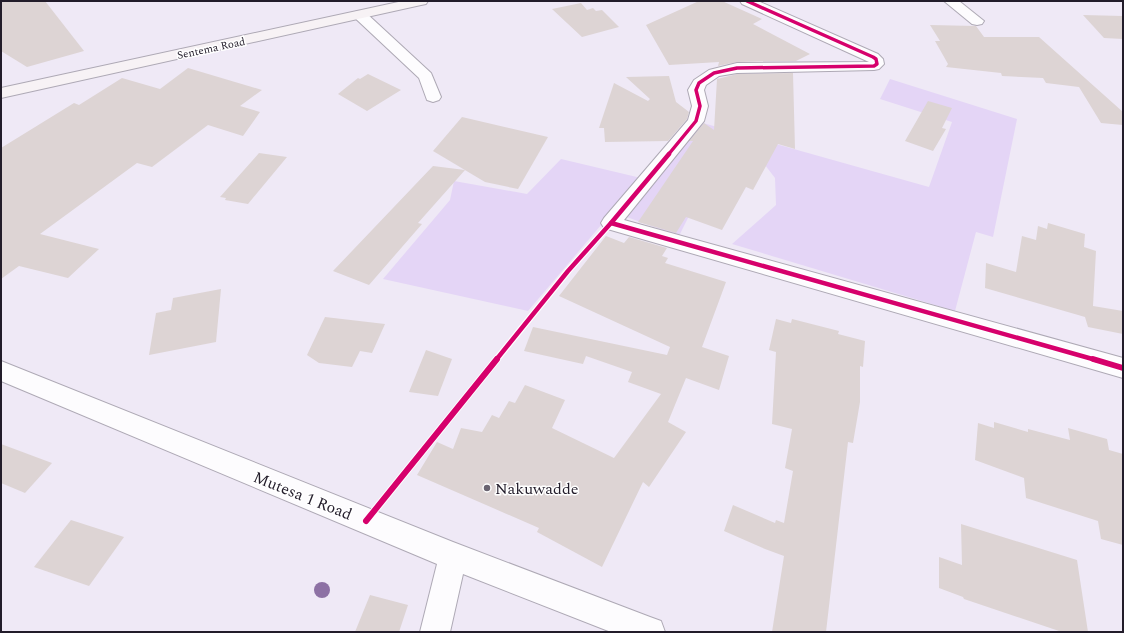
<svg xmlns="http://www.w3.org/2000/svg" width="1124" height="633" viewBox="0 0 1124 633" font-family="Spectral,serif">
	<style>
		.green { fill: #e4d5f6 }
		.building { fill: #ddd4d4 }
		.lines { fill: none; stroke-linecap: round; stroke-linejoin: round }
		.street-casing { stroke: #aea9b5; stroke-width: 2 }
		.secondary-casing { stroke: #aea9b5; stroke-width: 2 }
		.street { fill: #fdfcfe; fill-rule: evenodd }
		.secondary { fill: #f7f2f5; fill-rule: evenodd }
		.cycleway-far2-casing { stroke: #fff; stroke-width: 5 }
		.cycleway-far1-casing { stroke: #fff; stroke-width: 7 }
		.cycleway-casing { stroke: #fff; stroke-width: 8 }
		.cycleway-far2 { stroke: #d6006c; stroke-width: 3.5 }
		.cycleway-far1 { stroke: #d6006c; stroke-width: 4.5 }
		.cycleway { stroke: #d6006c; stroke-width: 6 }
		.tree { fill: #8d71a4 }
		.poi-dot { fill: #6a6471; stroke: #fff; stroke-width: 1.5 }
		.labels { text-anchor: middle; stroke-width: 3; stroke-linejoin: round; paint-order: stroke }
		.far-street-label { font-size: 11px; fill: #221c2a; stroke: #fff }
		.near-poi-label { font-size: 16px; fill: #221c2a; stroke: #fff; text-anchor: start }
		.near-street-label { font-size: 16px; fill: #221c2a; stroke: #fff }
	</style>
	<rect width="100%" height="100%" fill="#efe9f6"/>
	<!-- green -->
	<g class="green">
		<path d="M890,79L1017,119L993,237L976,232L955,311L732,244L776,205L775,178L765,165L776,144L929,187L952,122L880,99Z"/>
		<path d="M703,123L731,131L679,236L624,216Z"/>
		<path d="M561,159L641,178L528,311L383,279L450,200L454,181L527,194Z"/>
	</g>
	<!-- building -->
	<g class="building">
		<path d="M1,1H45L84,51L27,67L1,51Z"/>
		<path d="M699,1H722L762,19L753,24L810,54L796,61L737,62L718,66L719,62L669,65L646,25Z"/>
		<path d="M581,3L587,10L593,8L596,11L602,10L619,27L582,37L552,9Z"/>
		<path d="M1083,15L1123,16V39L1104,38Z"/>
		<path d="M930,25L976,26L984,37H1039L1123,112V125L1101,123L1079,87L1046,83L1043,78L1002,76L1001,73L946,67L948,64L935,41H940Z"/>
		<path d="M188,68L262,90L240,106L260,112L243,136L208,125L152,167L137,163L40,234L99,249L68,278L19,266L1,279V148L74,103L79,105L122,78L160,89Z"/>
		<path d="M793,73L795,149L778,144L753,190L746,187L722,230L686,217L676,233L638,222L693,141H689L704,123L714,130L717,79L737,74Z"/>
		<path d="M368,74L401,90L367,111L338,94L358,78L360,79Z"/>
		<path d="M669,76L676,102L689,112L687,119L668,141L605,142L604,128H599L614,83L648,101L650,99L626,77Z"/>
		<path d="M928,101L952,108L942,128L946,129L933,151L905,141Z"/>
		<path d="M462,117L548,137L518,189L485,182L433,151Z"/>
		<path d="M259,153L287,157L248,204L225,200L226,198L220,197Z"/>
		<path d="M433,166L465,170L418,223L422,224L369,285L333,271Z"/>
		<path d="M1048,223L1085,234L1084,247L1096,251L1093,306L1123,311V334L1088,327L1085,317L985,288L986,263L1016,272L1022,236L1036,240L1038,226L1047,229Z"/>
		<path d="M606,236L624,243L629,237L667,248L662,256L668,258L665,263L726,282L702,347L729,356L719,390L686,378L668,422L686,432L649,487L643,482L602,567L537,532L539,528L417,475L437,442L453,449L461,428L482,432L492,415L499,418L509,401L515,403L525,385L565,400L552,428L614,458L661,394L628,382L632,372L586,356L583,364L524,351L533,327L667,355L670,347L559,296Z"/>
		<path d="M221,289L216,342L149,355L156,313L171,310L173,298Z"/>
		<path d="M325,317L385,324L372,353L360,351L352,367L319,363L307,355Z"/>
		<path d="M776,319L791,323L792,319L839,331L838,334L865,341L863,367L860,366V402L853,443L848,442L826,632H772L784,556L765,549L724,531L733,505L775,523L776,520L784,523L793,471L785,468L792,429L772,424L776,352L769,350Z"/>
		<path d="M426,350L452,359L438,396L409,392Z"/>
		<path d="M994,422L1028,432V429L1070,440L1068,428L1107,439L1109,450L1123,454V545L1101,539L1098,521L1026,498L1024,478L975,460L978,423L994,428Z"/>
		<path d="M1,444L52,463L25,493L1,483Z"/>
		<path d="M71,520L124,537L89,586L34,567Z"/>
		<path d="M961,524L1077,560L1088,632H1062L964,599L963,597L939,588V557L962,565Z"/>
		<path d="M370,595L408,605L399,632H355Z"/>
	</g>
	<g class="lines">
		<defs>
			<g id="street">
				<path d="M740,1H758L878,54L883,59L884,64L879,69L874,70L737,73L719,76L706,85L704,90L708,106L704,121L624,220L1123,358V378L604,228L601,223L604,218L688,120L692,106L688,90L694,80L709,70L737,63L869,62L742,4Z"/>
				<path d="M944,1H959L984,21L982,24L977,25L972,24Z"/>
				<path d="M360,11L365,12L431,73L441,97L439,100L433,102L427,100L419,78L355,18L353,15L355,12Z"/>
				<path d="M1,361L453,542L650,617L661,621L665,632H611L463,574L450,632H420L437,564L1,381Z"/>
			</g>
			<path id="secondary" d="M403,1H428L426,4L421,5L1,98V88Z"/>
		</defs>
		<!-- street casing -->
		<use href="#street" class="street-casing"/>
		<!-- secondary casing -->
		<use href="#secondary" class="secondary-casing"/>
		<!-- street -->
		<use href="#street" class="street"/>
		<!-- secondary -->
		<use href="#secondary" class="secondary"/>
		<defs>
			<path id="cycleway-far2" d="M668,155L696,121L700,106L696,90L699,83L714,73L737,68L874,66L877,64L876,59L873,57L747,1"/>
			<g id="cycleway-far1">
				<path d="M611,223L1096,360"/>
				<path d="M496,360L568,271L611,223L669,154"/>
			</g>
			<g id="cycleway">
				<path d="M1093,359L1123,368"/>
				<path d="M366,521L497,359"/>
			</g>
		</defs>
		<!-- cycleway-far2 casing -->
		<use href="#cycleway-far2" class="cycleway-far2-casing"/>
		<!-- cycleway-far1 casing -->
		<use href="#cycleway-far1" class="cycleway-far1-casing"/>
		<!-- cycleway casing -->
		<use href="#cycleway" class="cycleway-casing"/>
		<!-- cycleway-far2 -->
		<use href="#cycleway-far2" class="cycleway-far2"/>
		<!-- cycleway-far1 -->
		<use href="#cycleway-far1" class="cycleway-far1"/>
		<!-- cycleway -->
		<use href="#cycleway" class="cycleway"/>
	</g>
	<!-- trees -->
	<circle class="tree" cx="322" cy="590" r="8"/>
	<!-- markers -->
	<circle class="poi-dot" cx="487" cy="488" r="4"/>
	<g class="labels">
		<!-- far-street labels -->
		<g class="far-street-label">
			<text transform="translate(211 48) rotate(-12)" y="4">Sentema Road</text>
		</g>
		<!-- near-poi labels -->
		<g class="near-poi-label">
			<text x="495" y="494">Nakuwadde</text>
		</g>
		<!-- near-street labels -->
		<g class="near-street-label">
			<text transform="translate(303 495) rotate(22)" y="6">Mutesa 1 Road</text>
		</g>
	</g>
	<!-- border -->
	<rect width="1124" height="633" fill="none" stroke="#221c2a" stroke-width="4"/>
</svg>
